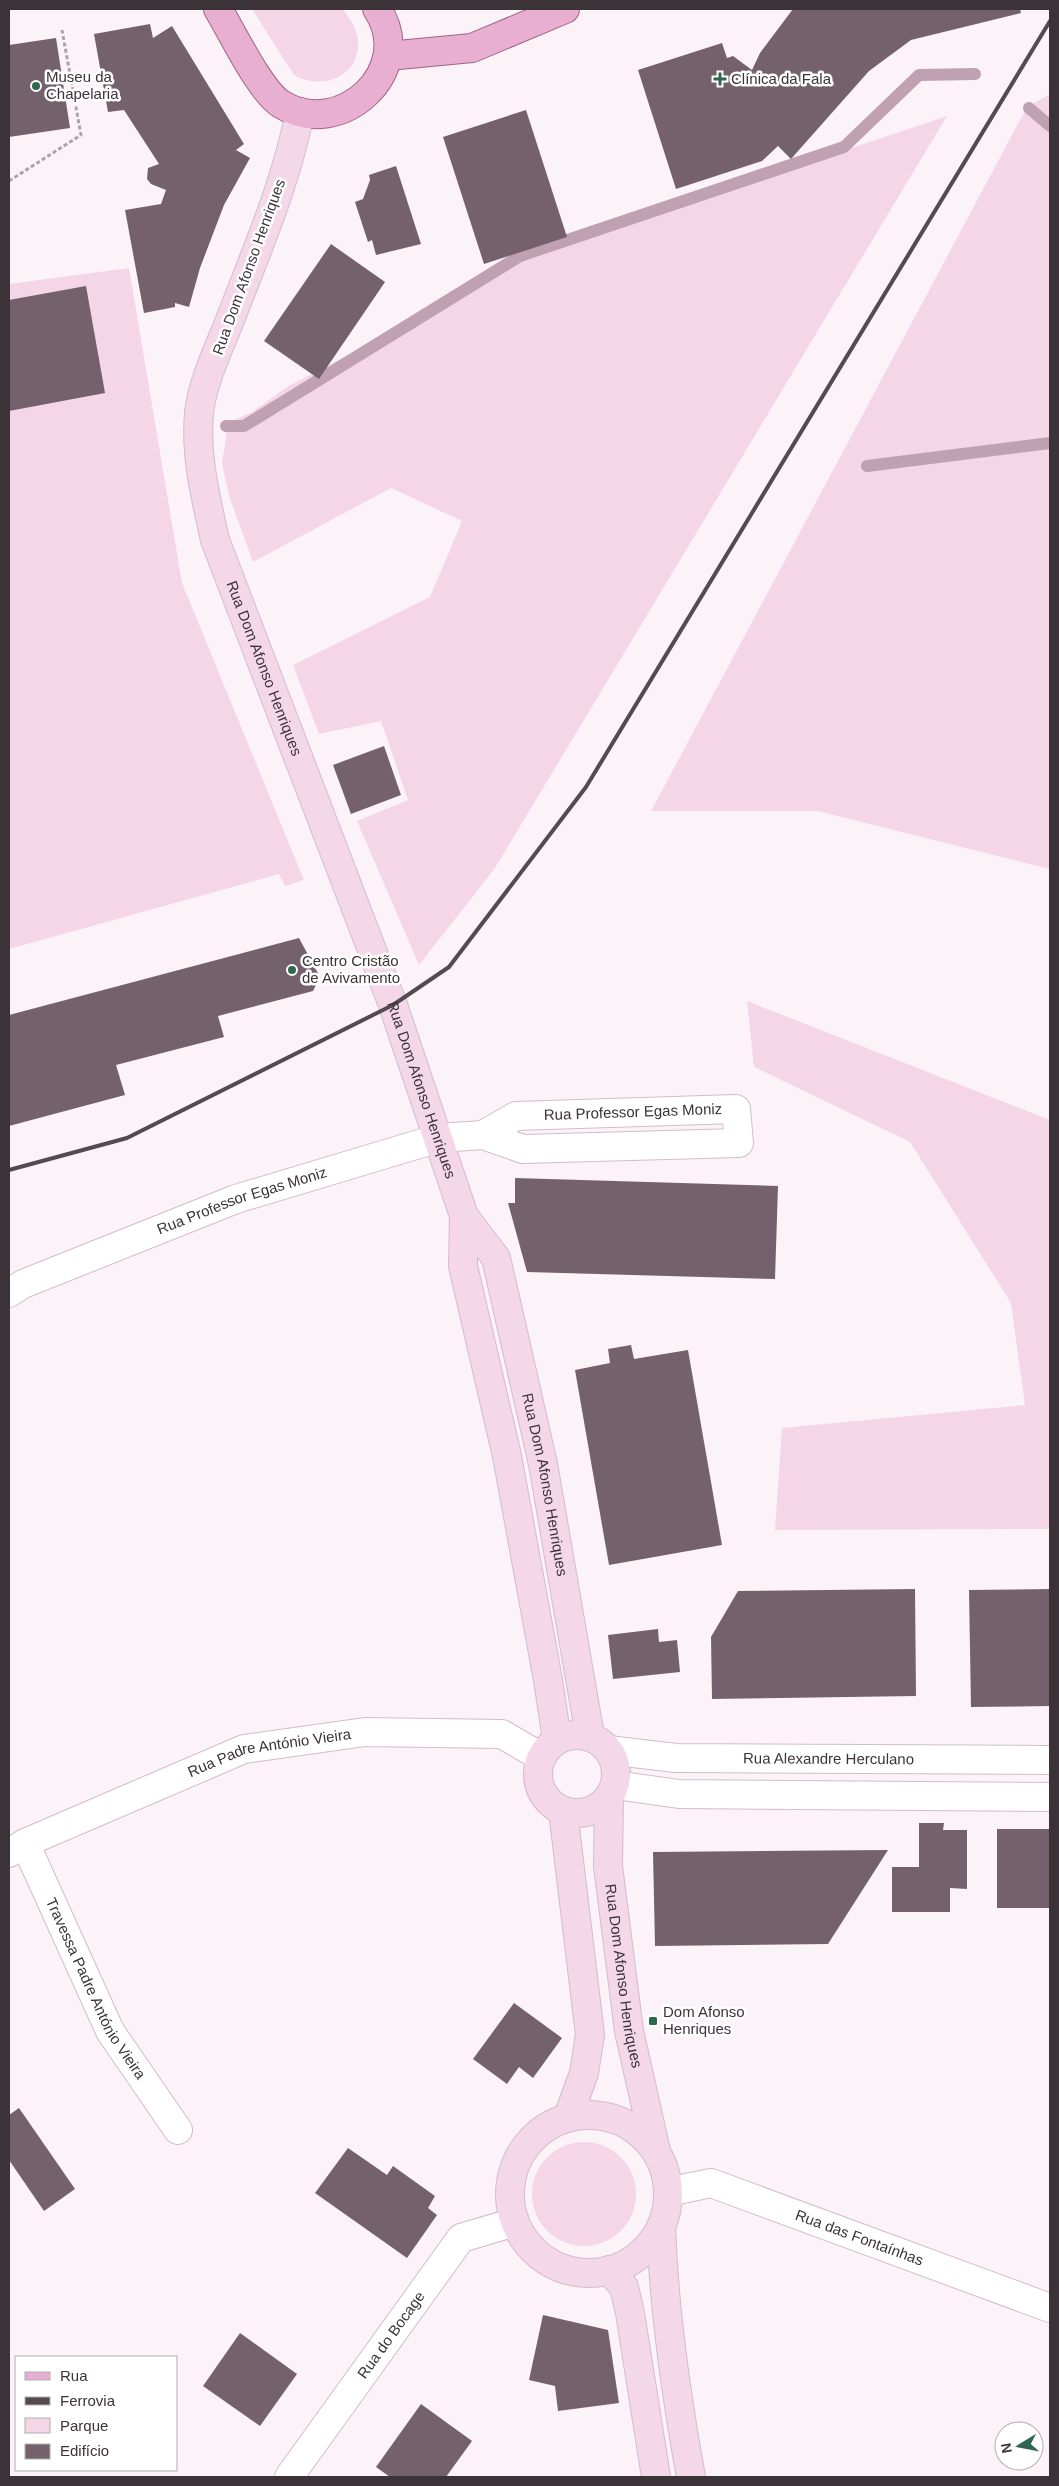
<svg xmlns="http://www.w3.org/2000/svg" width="1059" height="2486" viewBox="0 0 1059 2486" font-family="Arial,sans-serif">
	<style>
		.green { fill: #f4d6e6 }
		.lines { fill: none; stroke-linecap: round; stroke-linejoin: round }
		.stream { stroke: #bfa1b1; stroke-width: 12 }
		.building { fill: #75616c }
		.street-casing { stroke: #d3bcc8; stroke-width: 30 }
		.secondary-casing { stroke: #d3bcc8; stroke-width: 30 }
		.primary-casing { stroke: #a26187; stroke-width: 30 }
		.path { stroke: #ada4a9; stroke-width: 3; stroke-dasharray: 4 2.5; stroke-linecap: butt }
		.street { stroke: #fff; stroke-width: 28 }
		.secondary { stroke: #f4d7e8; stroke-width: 28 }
		.primary { stroke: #e8afd1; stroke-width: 28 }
		.rail { stroke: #544b50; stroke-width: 4 }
		.poi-dot { fill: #2f6851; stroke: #fff; stroke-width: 2 }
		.labels { text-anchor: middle; stroke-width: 5; stroke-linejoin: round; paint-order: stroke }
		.poi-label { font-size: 15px; fill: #3c3338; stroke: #fff; text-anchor: start }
		.street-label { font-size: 15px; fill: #3c3338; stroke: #fff }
	</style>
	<rect width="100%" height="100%" fill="#fcf3f8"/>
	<!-- green -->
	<g class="green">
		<path d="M252,9H343C350,19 357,28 358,41C360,77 322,91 294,75Z"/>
		<path d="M1050,94V869L818,811H651L1027,107Z"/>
		<path d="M947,116L495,868L419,965L357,821L408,800L381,721L319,734L293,665L430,597L462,521L391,488L253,562L230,499L222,464L228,423L252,412L287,387L455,299L485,270Z"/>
		<path d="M129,268L182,583L304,880L285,886L279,874L9,949V284Z"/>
		<path d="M747,1001L1050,1120V1529L775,1530L782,1428L1025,1405L1011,1303L910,1142L754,1067Z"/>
		<circle cx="584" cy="2194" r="52"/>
	</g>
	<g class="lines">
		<!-- stream -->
		<g class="stream">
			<path d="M1029,108L1050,126"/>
			<path d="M226,426H244L520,256L844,147L919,75L975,74"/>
			<path d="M867,466L1050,443"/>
		</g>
	</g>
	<!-- building -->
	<g class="building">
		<path d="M793,9H1020L1021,13L911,40L869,71L791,159L778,146L762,161L676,189L638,70L722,43L727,58L733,56L752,70L760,53Z"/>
		<path d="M150,24L153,38L172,26L244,144L236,150L250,158L224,205L200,268L189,307L175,303V307L144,313L125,210L161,204L166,190L151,184L147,179L148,168L159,164L124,110L108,112L94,34Z"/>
		<path d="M56,38L70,128L9,137V45Z"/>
		<path d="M526,110L567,237L484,264L443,137Z"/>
		<path d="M396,166L421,244L376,255L372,240L368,242L355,202L363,199L370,180L369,175Z"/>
		<path d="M331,244L385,282L319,379L264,341Z"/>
		<path d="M86,286L105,393L9,411V300Z"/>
		<path d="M384,746L401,795L351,814L333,765Z"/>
		<path d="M299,938L320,977L313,991L218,1016L224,1037L116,1065L125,1095L9,1126V1015Z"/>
		<path d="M515,1178L778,1186L775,1279L527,1272L508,1203H515Z"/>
		<path d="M631,1345L634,1359L688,1350L722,1545L609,1565L575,1370L610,1363L608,1349Z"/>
		<path d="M915,1589L916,1696L712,1699L711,1637L738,1591Z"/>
		<path d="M1050,1589V1706L971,1707L969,1590Z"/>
		<path d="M658,1629L659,1642L677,1640L680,1672L613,1679L608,1635Z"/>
		<path d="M919,1823H944L943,1830H967V1889L950,1888V1912H892V1867H919Z"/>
		<rect x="997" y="1829" width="53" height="79"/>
		<path d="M888,1850L828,1944L655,1946L653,1852Z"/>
		<path d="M514,2003L562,2038L533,2078L519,2067L507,2084L473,2059Z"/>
		<path d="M19,2108L75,2189L44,2211L9,2160V2115Z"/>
		<path d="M348,2148L387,2175L393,2166L435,2196L428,2208L437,2215L407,2258L315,2193Z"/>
		<path d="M543,2315L608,2330L619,2403L558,2411L555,2386L529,2380Z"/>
		<path d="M240,2333L297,2374L260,2426L203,2386Z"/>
		<path d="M421,2404L472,2441L446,2477H390L376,2467Z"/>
	</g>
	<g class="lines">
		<defs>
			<g id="street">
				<path id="s1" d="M9,1293L23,1284L236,1199L439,1138L483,1135L523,1149L739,1143L736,1109L516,1116L483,1135"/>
				<path id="s2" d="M608,1750L676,1758L1050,1760"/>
				<path d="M615,1785L679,1794L1050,1797"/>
				<path id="s3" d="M25,1843L110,2031L178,2130"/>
				<path id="s4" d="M9,1853L25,1843L244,1749L365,1732L502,1734L541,1757"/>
				<path id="s5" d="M668,2192L711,2183L1050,2308"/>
				<path id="s6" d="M289,2477L461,2238L515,2222"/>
			</g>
			<g id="secondary">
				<path id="s7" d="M300,112C286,184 256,252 230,320C219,348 202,383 199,413C195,457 206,498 215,540L393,1005L464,1216L496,1258L543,1464L590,1736"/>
				<path d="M464,1216L463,1266L507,1456L548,1680L557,1740"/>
				<circle cx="577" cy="1774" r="39"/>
				<path id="s8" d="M609,1796L608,1866L629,2031L656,2151"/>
				<path d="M563,1811L590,2035L584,2073L568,2117"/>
				<circle cx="589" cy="2194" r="79"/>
				<path d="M661,2227C664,2311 676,2395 691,2477"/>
				<path d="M609,2270L624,2287L630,2313L656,2477"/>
			</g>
			<g id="primary">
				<path d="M218,9C232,32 260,91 281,104C340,141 418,70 377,9"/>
				<path d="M388,56L472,48L565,9"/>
			</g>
		</defs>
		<!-- street casing -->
		<use href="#street" class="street-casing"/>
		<!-- secondary casing -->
		<use href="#secondary" class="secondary-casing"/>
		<!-- primary casing -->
		<use href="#primary" class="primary-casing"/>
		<!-- path -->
		<path class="path" d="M9,181L81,135L62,30"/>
		<!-- street -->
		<use href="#street" class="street"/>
		<!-- secondary -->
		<use href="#secondary" class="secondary"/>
		<!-- primary -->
		<use href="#primary" class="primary"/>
		<!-- rail -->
		<path class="rail" d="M9,1170L127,1138L393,1005L449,967L586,787L1050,21"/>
	</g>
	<!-- markers -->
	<g class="poi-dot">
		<path d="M717.5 71.5h5v5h5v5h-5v5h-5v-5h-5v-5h5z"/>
		<circle cx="36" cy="86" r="5"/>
		<circle cx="292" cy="970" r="5"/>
		<rect x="648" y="2016" width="10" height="10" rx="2.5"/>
	</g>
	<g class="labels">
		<!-- poi labels -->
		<g class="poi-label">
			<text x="46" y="82">Museu da<tspan x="46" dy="17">Chapelaria</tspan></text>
			<text x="731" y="84">Clínica da Fala</text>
			<text x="302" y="966">Centro Cristão<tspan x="302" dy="17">de Avivamento</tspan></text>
			<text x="663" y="2017">Dom Afonso<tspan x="663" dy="17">Henriques</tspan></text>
		</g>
		<!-- street labels -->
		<g class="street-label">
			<text transform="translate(249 267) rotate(-70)" y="5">Rua Dom Afonso Henriques</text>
			<text dy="5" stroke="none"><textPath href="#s7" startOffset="584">Rua Dom Afonso Henriques</textPath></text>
			<text dy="5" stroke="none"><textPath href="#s7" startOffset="1034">Rua Dom Afonso Henriques</textPath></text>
			<text transform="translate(633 1112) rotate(-2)" y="5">Rua Professor Egas Moniz</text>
			<text dy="5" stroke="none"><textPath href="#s1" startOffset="251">Rua Professor Egas Moniz</textPath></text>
			<text dy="5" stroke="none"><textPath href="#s7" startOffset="1452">Rua Dom Afonso Henriques</textPath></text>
			<text dy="5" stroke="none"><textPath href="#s4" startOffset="281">Rua Padre António Vieira</textPath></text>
			<text dy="5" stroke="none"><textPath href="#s2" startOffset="221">Rua Alexandre Herculano</textPath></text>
			<text dy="5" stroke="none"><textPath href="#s8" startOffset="181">Rua Dom Afonso Henriques</textPath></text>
			<text dy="5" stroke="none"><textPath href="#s3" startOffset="162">Travessa Padre António Vieira</textPath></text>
			<text dy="5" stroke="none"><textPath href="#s5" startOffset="202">Rua das Fontaínhas</textPath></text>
			<text dy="5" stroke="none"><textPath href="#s6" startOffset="175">Rua do Bocage</textPath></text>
		</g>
	</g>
	<!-- border -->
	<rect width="1059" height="2486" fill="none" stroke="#3c3338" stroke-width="20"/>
	<!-- legend -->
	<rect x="15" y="2356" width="162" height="115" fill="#ffffff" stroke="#b1adaf"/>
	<rect x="25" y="2372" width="25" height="8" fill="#e8afd1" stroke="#b1adaf"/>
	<text x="60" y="2381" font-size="15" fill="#3c3338">Rua</text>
	<rect x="25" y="2397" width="25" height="8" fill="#544b50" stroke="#b1adaf"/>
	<text x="60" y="2406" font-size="15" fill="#3c3338">Ferrovia</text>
	<rect x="25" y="2418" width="25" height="15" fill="#f4d6e6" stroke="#b1adaf"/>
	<text x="60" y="2431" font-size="15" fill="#3c3338">Parque</text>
	<rect x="25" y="2444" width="25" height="15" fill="#75616c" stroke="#b1adaf"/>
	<text x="60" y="2456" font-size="15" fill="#3c3338">Edifício</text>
	<!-- north arrow -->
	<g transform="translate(1019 2446) rotate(260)"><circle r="24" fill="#ffffff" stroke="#b1adaf"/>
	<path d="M0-4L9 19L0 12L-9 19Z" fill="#2f6851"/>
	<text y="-8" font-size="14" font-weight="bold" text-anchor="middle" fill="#3c3338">N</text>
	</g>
</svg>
